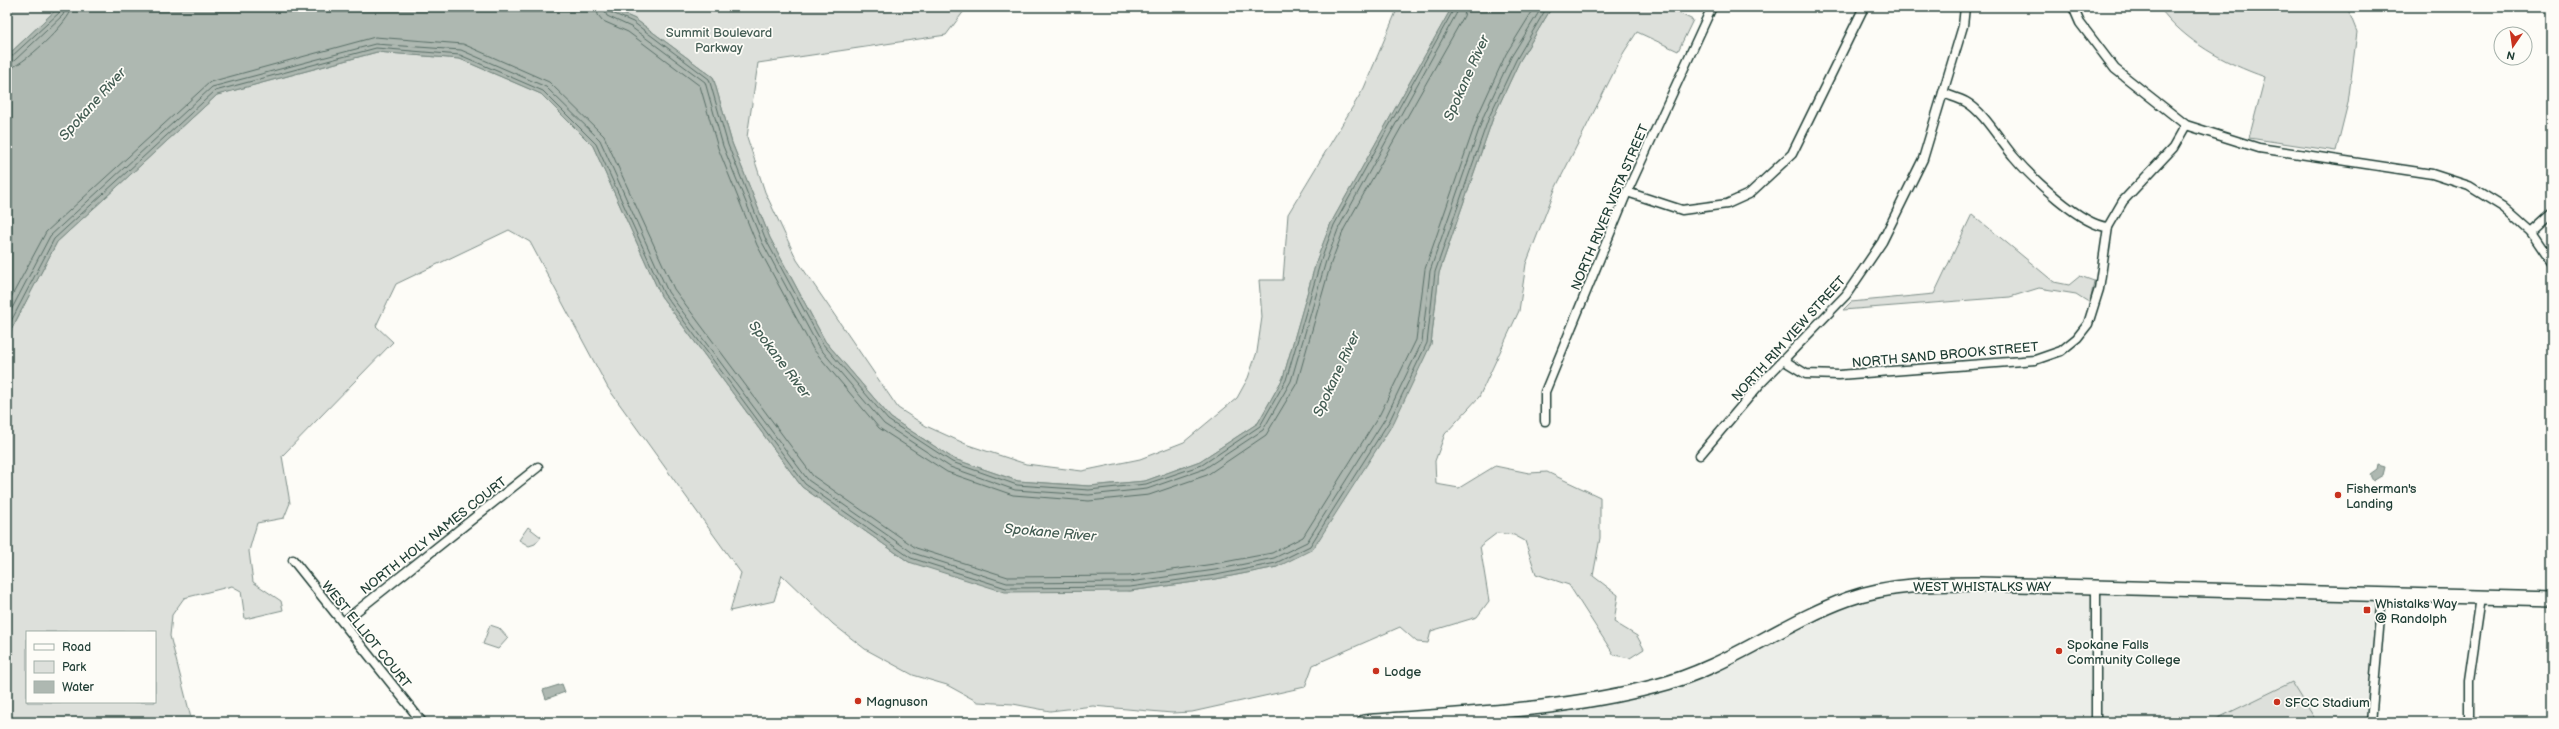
<svg xmlns="http://www.w3.org/2000/svg" width="2559" height="729" viewBox="0 0 2559 729" font-family="'Balsamiq Sans',sans-serif">
	<style>
		.built { fill: #eceee9 }
		.green { fill: #dde0db; stroke: #7e8e88; fill-rule: evenodd }
		.water { fill: #aeb8b1; stroke: #75877f }
		.lines { fill: none; stroke-linecap: round; stroke-linejoin: round }
		.shore { stroke: #586e66; stroke-width: 1 }
		.minor-casing { stroke: #1f3d34; stroke-width: 11 }
		.primary-casing { stroke: #1f3d34; stroke-width: 16 }
		.minor { stroke: #fdfcf7; stroke-width: 8 }
		.primary { stroke: #fdfcf7; stroke-width: 13 }
		.poi-dot { fill: #c8321e; stroke: #fdfcf7; stroke-width: 1.5 }
		.labels { text-anchor: middle; stroke-width: 3.5; stroke-linejoin: round; paint-order: stroke }
		.park-label { font-size: 13px; fill: #455e55; stroke: #fdfcf7 }
		.street-label { font-size: 13px; fill: #1f3d34; stroke: #fdfcf7 }
		.poi-label { font-size: 13px; fill: #1f3d34; stroke: #fdfcf7; text-anchor: start }
		.water-label { font-size: 14px; font-style: italic; fill: #435c53; stroke: #fdfcf7 }
	</style>
	<rect width="100%" height="100%" fill="#fdfcf7"/>
	<filter id="ink" filterUnits="userSpaceOnUse"><feTurbulence type="fractalNoise" baseFrequency=".025" numOctaves="2"/><feDisplacementMap in="SourceGraphic" scale="8" xChannelSelector="R" yChannelSelector="G"/><feConvolveMatrix kernelMatrix="1 2 1 2 8 2 1 2 1" color-interpolation-filters="sRGB"/></filter>
	<g filter="url(#ink)">
		<!-- built -->
		<path class="built" d="M1909,585L2382,594L2371,722H1364L1484,712L1657,686L1795,622Z"/>
		<!-- green -->
		<g class="green">
			<path d="M7,7H59L7,56Z"/>
			<path d="M608,7H967L946,35L758,63L747,137L765,192L797,260L898,408L926,426L968,445L1026,464L1082,471L1140,459L1184,442L1237,398L1248,378L1257,352L1262,317L1259,280H1283L1288,214L1364,88L1398,7H1452L1331,223L1317,259L1283,378L1258,423L1200,461L1145,481L1089,486L1018,481L954,459L891,418L825,341L770,238L732,143L713,77L635,19Z"/>
			<path d="M1552,7H1666L1693,20L1678,51L1637,32L1624,52L1556,187L1526,264L1519,311L1479,397L1445,434L1435,461L1436,484L1459,488L1495,466L1529,473L1547,472L1600,497V538L1593,576L1618,595L1614,622L1637,636L1644,649L1630,658L1614,655L1569,585L1536,574L1525,541L1514,535L1497,533L1480,546L1489,601L1477,617L1431,631L1428,643L1417,642L1400,627L1313,665L1305,687L1192,712L1172,713L1093,706L1050,711L1013,704L978,702L947,685L913,675L865,649L833,624L782,575L774,601L730,611L741,573L608,388L530,242L509,230L396,284L376,326L393,342L282,456L290,503L284,518L257,523L249,551L253,582L281,601L283,610L245,619L241,591L232,586L184,598L172,615L170,636L192,722H7V338L57,242L217,95L377,52L460,59L541,94L593,146L661,296L802,487L909,562L1130,591L1216,579L1277,567L1431,344L1439,273L1493,118L1519,62ZM27,632H155V702H27Z"/>
			<path d="M2159,7H2347L2357,32L2348,103L2336,151L2249,138L2265,77C2225,63 2185,42 2159,7Z"/>
			<path d="M1972,214L2054,282L2069,285L2080,276L2094,281L2090,303L2076,294L2039,288L2010,297L1843,310L1851,302L1934,294Z"/>
			<path d="M528,527L541,537L535,544L529,546L519,540Z"/>
			<path d="M490,625L499,628L508,638L498,649L483,644Z"/>
			<path d="M2292,682L2317,722H2210Z"/>
		</g>
		<!-- water -->
		<g class="water">
			<path d="M59,7H608L635,19L713,77L732,143L770,238L825,341L891,418L954,459L1018,481L1089,486L1145,481L1200,461L1258,423L1283,378L1317,259L1331,223L1452,7H1552L1519,62L1493,118L1439,273L1431,344L1394,422L1313,549L1277,567L1216,579L1130,591L1005,592L909,562L802,487L661,296L593,146L541,94L460,59L377,52L217,95L57,242L7,338V56Z"/>
			<path d="M2378,465L2385,467L2383,475L2373,481L2370,475L2377,470Z"/>
			<path d="M562,684L565,692L546,699L543,690Z"/>
		</g>
		<g class="lines">
			<!-- shore -->
			<g class="shore">
				<path d="M597,7L598,15L603,21L628,32L700,86L718,148L757,245L813,349L879,428L947,472L1013,495L1089,501L1149,495L1207,475L1266,435L1297,383L1331,263L1344,229L1464,16L1466,7"/>
				<path d="M603,7L607,16L631,27L705,82L723,146L762,242L818,346L884,424L950,467L1015,490L1089,495L1147,489L1204,469L1263,430L1291,381L1326,261L1339,227L1460,7"/>
				<path d="M608,7L610,12L633,22L709,79L728,145L766,240L822,343L888,420L952,462L1017,485L1089,490L1146,484L1202,465L1260,426L1286,380L1321,260L1334,225L1455,7"/>
				<path d="M7,58L11,57L60,12L61,7"/>
				<path d="M7,63L14,61L63,15L66,7"/>
				<path d="M7,69C20,69 72,20 72,7"/>
				<path d="M7,305L46,232L210,82L375,37L463,44L549,82L604,136L674,289L813,476L916,548L1008,577L1129,576L1214,564L1272,553L1303,537L1380,414L1416,340L1425,269L1479,113L1506,54L1535,7"/>
				<path d="M7,318L50,236L212,87L375,44L461,50L546,87L600,140L668,292L808,480L913,553L1007,583L1130,582L1215,570L1274,558L1307,542L1386,417L1422,342L1430,271L1484,115L1511,57L1542,7"/>
				<path d="M7,329L54,239L215,91L376,48L460,55L543,91L596,144L664,294L805,484L911,558L1006,588L1130,587L1216,575L1276,563L1310,546L1390,420L1427,343L1435,272L1489,117L1516,60L1547,7"/>
			</g>
			<defs>
				<g id="minor">
					<path d="M2073,7L2080,23L2115,69L2186,125L2259,148L2432,174L2469,186L2503,207L2531,232L2552,263"/>
					<path d="M1943,93C1950,96 1959,98 1966,102C1984,112 2000,141 2014,157C2031,177 2082,226 2108,227"/>
					<path d="M1627,192L1682,210L1727,204L1749,194L1792,154L1864,7"/>
					<path d="M2531,232L2552,213"/>
					<path d="M1783,360L1806,374L1839,375L2035,360L2061,351L2077,338L2088,324L2099,289L2108,227L2123,201L2173,148L2186,125"/>
					<path d="M1545,421V392L1627,192L1712,7"/>
					<path d="M1700,455L1760,384L1846,295L1882,242L1923,159L1963,26L1965,7"/>
					<path d="M293,560L422,722"/>
					<path d="M2096,587V722"/>
					<path d="M343,622L538,467"/>
					<path d="M2371,722L2382,594"/>
					<path d="M2469,722V680L2481,597"/>
				</g>
				<path id="primary" d="M1364,722C1461,714 1561,711 1656,686C1725,669 1782,623 1848,599C1890,584 1934,584 1978,584L2552,599"/>
			</defs>
			<!-- minor casing -->
			<use href="#minor" class="minor-casing"/>
			<!-- primary casing -->
			<use href="#primary" class="primary-casing"/>
			<!-- minor -->
			<use href="#minor" class="minor"/>
			<!-- primary -->
			<use href="#primary" class="primary"/>
		</g>
	</g>
	<!-- markers -->
	<g class="poi-dot">
		<circle cx="2338" cy="495" r="4"/>
		<rect x="2363" y="606" width="8" height="8" rx="2"/>
		<circle cx="2059" cy="651" r="4"/>
		<circle cx="1376" cy="671" r="4"/>
		<circle cx="858" cy="701" r="4"/>
		<circle cx="2277" cy="702" r="4"/>
	</g>
	<g class="labels">
		<!-- park labels -->
		<g class="park-label">
			<text x="719" y="37">Summit Boulevard<tspan x="719" dy="15">Parkway</tspan></text>
		</g>
		<!-- street labels -->
		<g class="street-label">
			<text transform="translate(1609 207) rotate(-67)" y="5">NORTH RIVER VISTA STREET</text>
			<text transform="translate(1788 338) rotate(-48)" y="5">NORTH RIM VIEW STREET</text>
			<text transform="translate(1945 354) rotate(-5)" y="5">NORTH SAND BROOK STREET</text>
			<text transform="translate(433 535) rotate(-38)" y="5">NORTH HOLY NAMES COURT</text>
			<text x="1982" y="591">WEST WHISTALKS WAY</text>
			<text transform="translate(367 634) rotate(51)" y="5">WEST ELLIOT COURT</text>
		</g>
		<!-- poi labels -->
		<g class="poi-label">
			<text x="2346" y="493">Fisherman's<tspan x="2346" dy="15">Landing</tspan></text>
			<text x="2375" y="608">Whistalks Way<tspan x="2375" dy="15">@ Randolph</tspan></text>
			<text x="2067" y="649">Spokane Falls<tspan x="2067" dy="15">Community College</tspan></text>
			<text x="1384" y="676">Lodge</text>
			<text x="866" y="706">Magnuson</text>
			<text x="2285" y="707">SFCC Stadium</text>
		</g>
		<!-- water labels -->
		<g class="water-label">
			<text transform="translate(1466 78) rotate(-66)" y="5">Spokane River</text>
			<text transform="translate(92 104) rotate(-48)" y="5">Spokane River</text>
			<text transform="translate(780 359) rotate(53)" y="5">Spokane River</text>
			<text transform="translate(1336 374) rotate(-65)" y="5">Spokane River</text>
			<text transform="translate(1050 532) rotate(5)" y="5">Spokane River</text>
		</g>
	</g>
	<!-- margin -->
	<rect width="2559" height="729" fill="none" stroke="#fdfcf7" stroke-width="24"/>
	<rect x="12" y="12" width="2535" height="705" fill="none" stroke="#1f3d34" stroke-width="1.5" filter="url(#ink)"/>
	<!-- legend -->
	<rect x="26" y="631" width="130" height="72" fill="#fdfcf7" stroke="#a4b0a9"/>
	<rect x="34" y="644" width="20" height="6" fill="#fdfcf7" stroke="#a4b0a9"/>
	<text x="62" y="651" font-size="12" fill="#1f3d34">Road</text>
	<rect x="34" y="661" width="20" height="12" fill="#dde0db" stroke="#a4b0a9"/>
	<text x="62" y="671" font-size="12" fill="#1f3d34">Park</text>
	<rect x="34" y="681" width="20" height="12" fill="#aeb8b1" stroke="#a4b0a9"/>
	<text x="62" y="691" font-size="12" fill="#1f3d34">Water</text>
	<!-- north arrow -->
	<g transform="translate(2513 46) rotate(193)"><circle r="19" fill="#fdfcf7" stroke="#a4b0a9"/>
	<path d="M0-3L7 15L0 10L-7 15Z" fill="#c8321e"/>
	<text y="-6" font-size="11" font-weight="bold" text-anchor="middle" fill="#1f3d34">N</text>
	</g>
</svg>
